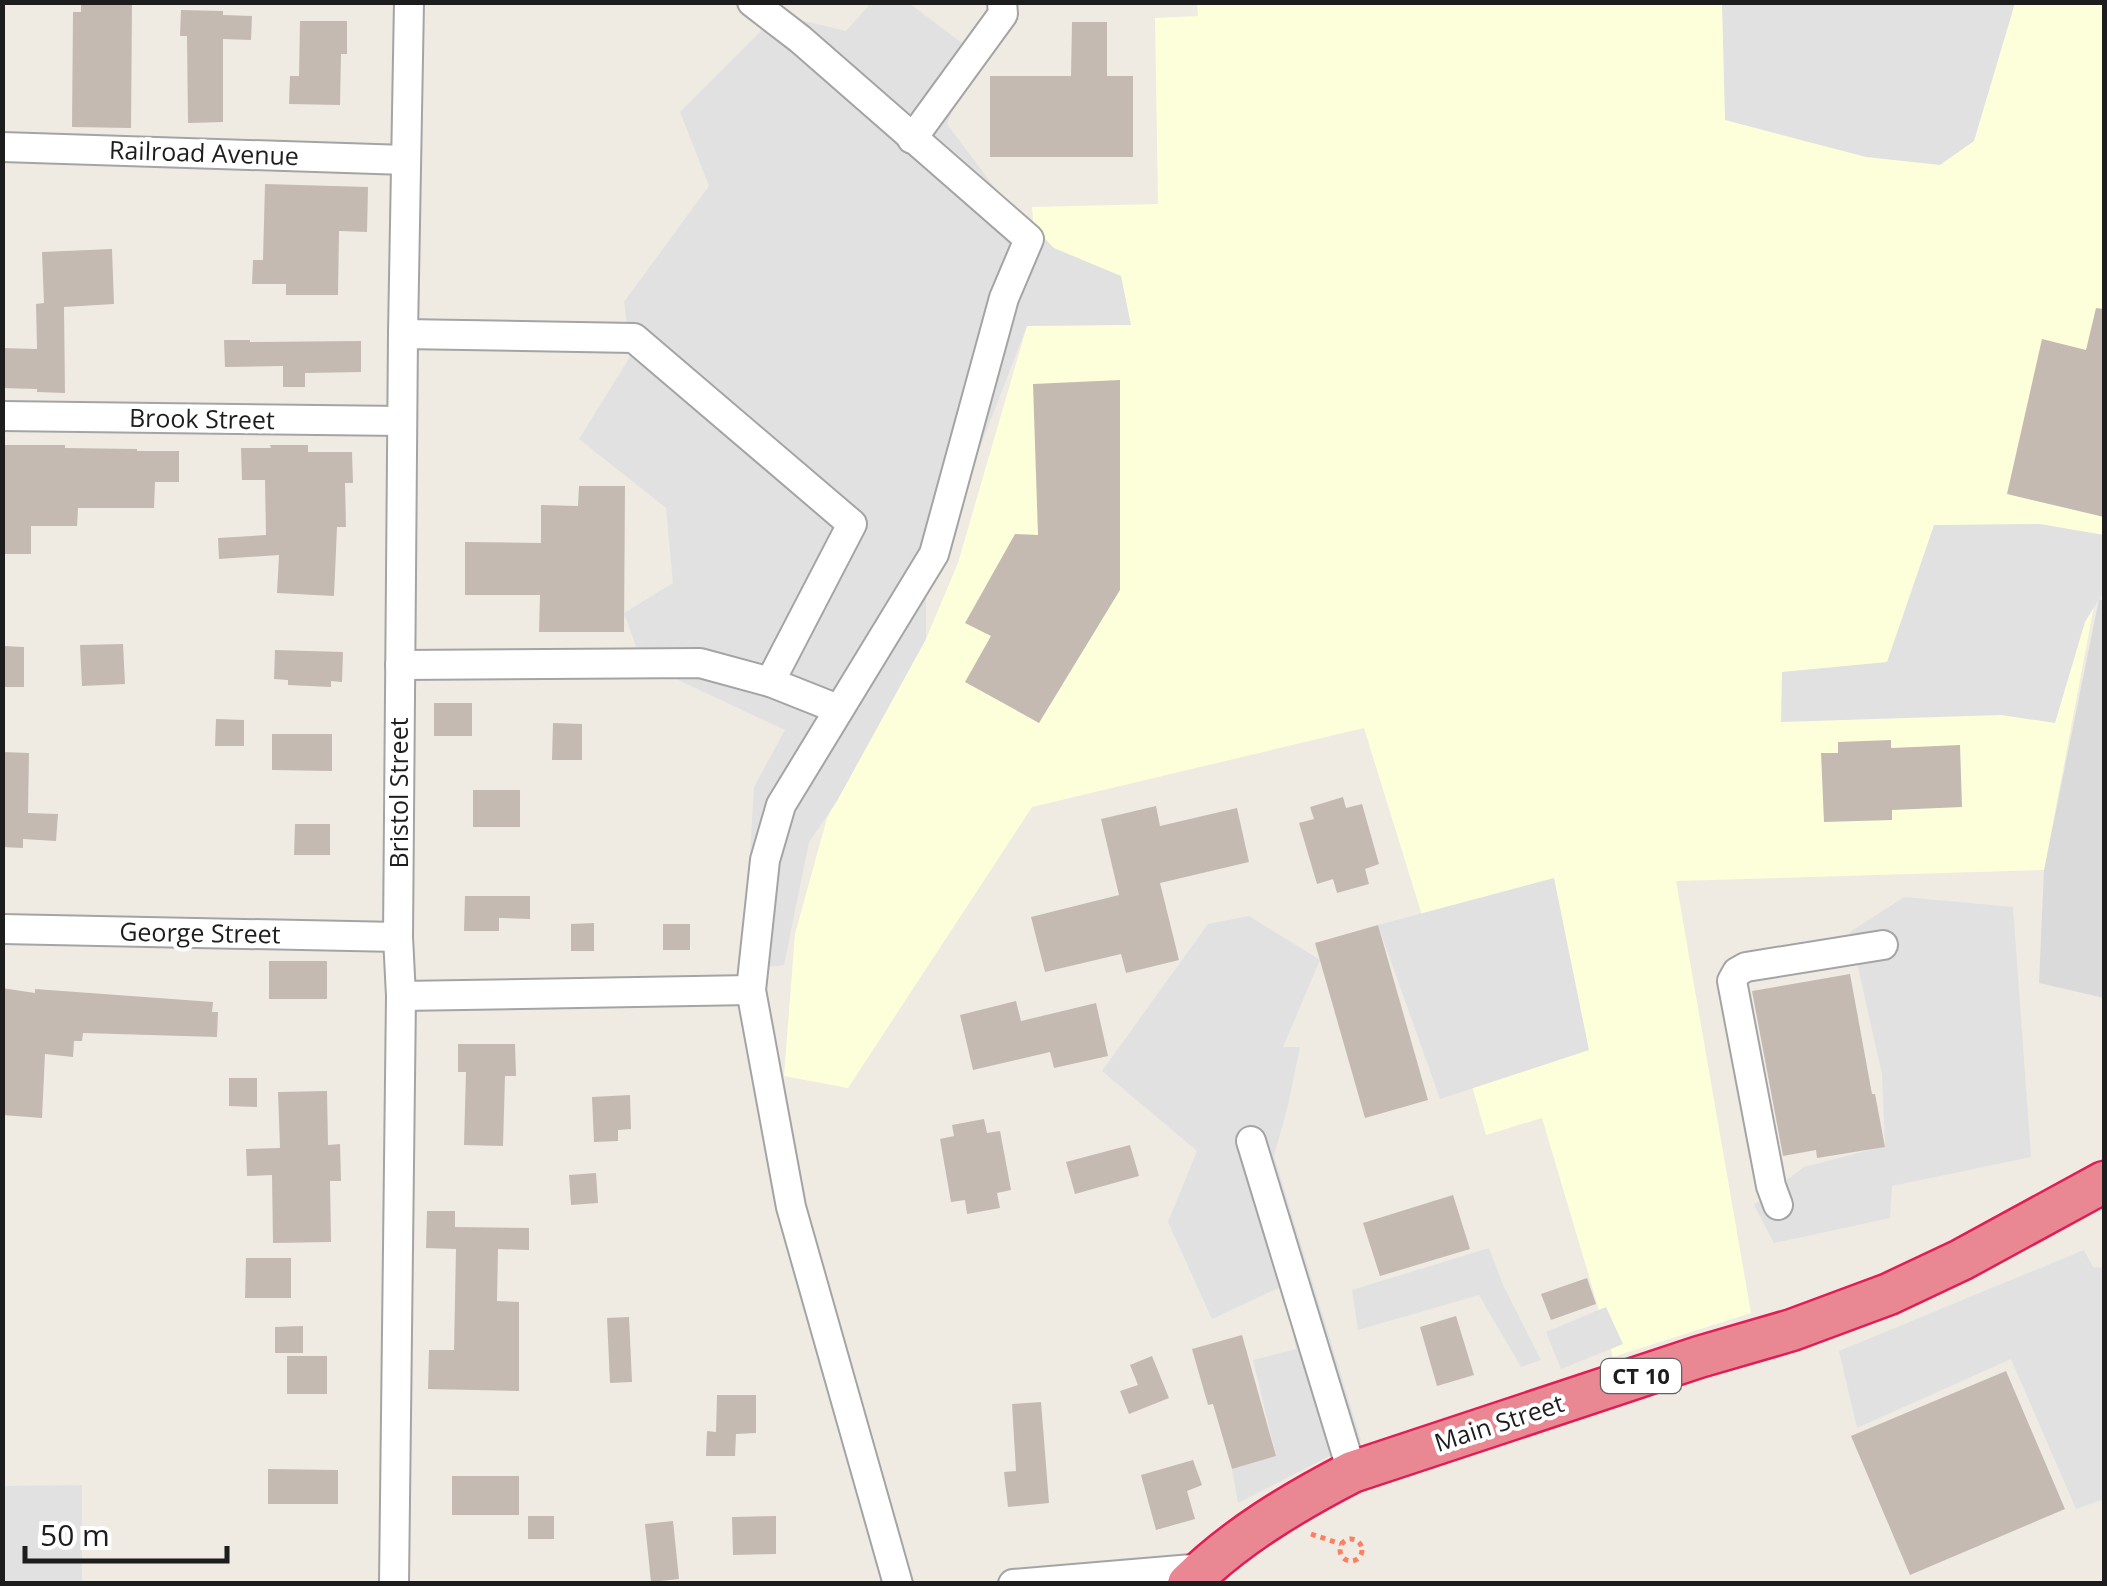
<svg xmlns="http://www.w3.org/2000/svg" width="2107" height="1586" viewBox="0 0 2107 1586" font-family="'Open Sans',sans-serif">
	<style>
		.residential { fill: #dbdada }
		.education { fill: #fdffdb }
		.parking { fill: #e1e1e1 }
		.building { fill: #c4bab2 }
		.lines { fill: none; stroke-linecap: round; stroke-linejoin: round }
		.minor-casing { stroke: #a4a4a4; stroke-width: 32 }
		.highway-casing { stroke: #df1e54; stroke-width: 45 }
		.path { stroke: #fe7e64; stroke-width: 5; stroke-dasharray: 5 5; stroke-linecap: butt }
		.minor { stroke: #fff; stroke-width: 28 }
		.highway { stroke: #e98793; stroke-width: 40 }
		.labels { text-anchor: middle; stroke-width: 8; stroke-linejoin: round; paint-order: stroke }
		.shield { fill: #fff; stroke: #616161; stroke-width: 2.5 }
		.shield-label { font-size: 22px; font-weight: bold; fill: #1d1d1d }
		.street-label { font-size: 25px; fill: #1d1d1d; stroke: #fff }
	</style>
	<rect width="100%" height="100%" fill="#efebe3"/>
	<!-- residential -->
	<path class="residential" d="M2099,599L2104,601V998L2039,983L2044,870Z"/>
	<!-- education -->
	<path class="education" d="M1197,2L2104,3V591L2097,590L2044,870L1676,881L1751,1313L1613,1357L1542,1118L1486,1135L1434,954L1364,728L1032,807L848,1088L784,1076L795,934L827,818L926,639L958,563L1038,288L1032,207L1158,204L1155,18L1198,16Z"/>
	<!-- parking -->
	<g class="parking">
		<path d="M871,3H909L975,53L947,124L995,188L1054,248L1121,276L1131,325L1027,326L926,587V639L837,801L809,842L784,965L743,970L754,787L785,730L642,663L624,613L673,583L666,508L579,439L631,355L624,302L709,186L680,112L762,30L804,21L846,31Z"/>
		<path d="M1722,3V2L2015,3L1974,141L1940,165L1866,157L1725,120Z"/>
		<path d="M2040,524L2104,535V591L2085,622L2055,723L2001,715L1781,722L1782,672L1887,662L1934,525Z"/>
		<path d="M1554,878L1589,1050L1440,1099L1378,925Z"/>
		<path d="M1904,897L2013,907L2031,1157L1892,1186L1890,1218L1774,1243L1754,1205L1804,1167L1885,1146L1882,1074L1850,932Z"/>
		<path d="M1249,916L1320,960L1283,1047H1300L1288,1105L1274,1156L1361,1440L1238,1503L1232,1469L1276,1456L1253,1360L1296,1349L1283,1286L1212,1319L1168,1222L1197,1151L1102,1071L1208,924Z"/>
		<path d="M1489,1248L1503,1285L1541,1360L1521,1367L1479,1295L1358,1330L1352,1290Z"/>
		<path d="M2084,1250L2093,1267L2104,1268V1499L2076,1509L2011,1359L1857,1428L1839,1351Z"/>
		<path d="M1606,1307L1623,1344L1561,1369L1546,1332Z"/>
		<path d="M82,1485V1583H3V1486Z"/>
	</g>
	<!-- building -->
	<g class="building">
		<path d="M81,2H132L131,128L72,127L73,12H81Z"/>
		<path d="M181,10L223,11V15L252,16L251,40L223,39V122L188,123L187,36H180Z"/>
		<path d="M300,21H347V54H341L340,105L289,104L290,76H299Z"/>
		<path d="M1072,22H1107V76H1133V157H990V76H1071Z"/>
		<path d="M265,184L368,187L367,232L339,231L338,295H286V284H252L253,260H263Z"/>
		<path d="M112,249L114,304L64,307L65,393L37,392V389L2,388V348L37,349L36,304L44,303L42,252Z"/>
		<path d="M2096,308L2104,309V517L2007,494L2042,339L2086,350Z"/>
		<path d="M224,340H250V342L361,341V372L305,373V387H283V366L225,367Z"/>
		<path d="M1120,380V590L1039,723L965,682L991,636L965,623L1015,534L1038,535L1033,384Z"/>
		<path d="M2,445H65V448L137,449V451H179V482H155L154,508H78L77,526H31V554H2Z"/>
		<path d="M270,445H308V452H352L353,483H345L346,527H337L334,596L277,593L279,555L219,559L218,538L266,535L265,480H242L241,448H271Z"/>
		<path d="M579,486H625L624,632H539L540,595H465V542L541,543V505L578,506Z"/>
		<path d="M123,644L125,684L82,686L80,645Z"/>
		<path d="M2,646L24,647V687H2Z"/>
		<path d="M275,650L343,652L342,682L331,681V687L288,685V680L274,679Z"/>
		<rect x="434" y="703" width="38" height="33"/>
		<path d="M216,719L244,720V746H215Z"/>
		<path d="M553,723L582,724V760H552Z"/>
		<path d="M272,734H332V771L272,770Z"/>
		<path d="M1891,740V748L1960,745L1962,807L1892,810V820L1824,822L1821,753H1838V742Z"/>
		<path d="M2,752L29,753L28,813L58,814L56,841L23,839V848L2,847Z"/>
		<rect x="473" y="790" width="47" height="37"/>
		<path d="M1343,797L1346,808L1362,804L1379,864L1365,869L1369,884L1337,893L1333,879L1317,884L1299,823L1314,819L1310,807Z"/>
		<path d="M1156,806L1160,826L1237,808L1249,862L1160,883L1179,960L1126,973L1121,954L1045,972L1031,917L1119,895L1101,819Z"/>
		<path d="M295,824H330V855H294Z"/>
		<path d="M465,896H530V919L499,918V931H464Z"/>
		<path d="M594,923V951H571V924Z"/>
		<rect x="663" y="924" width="27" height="26"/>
		<path d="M1378,925L1428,1100L1365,1118L1315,943Z"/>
		<rect x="269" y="961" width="58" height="38"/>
		<path d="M1850,974L1872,1094H1875L1885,1147L1817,1158L1816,1150L1783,1156L1752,991Z"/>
		<path d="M2,988L35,993V989L213,1002L212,1012H218L217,1037L83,1033L82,1041H74L73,1057L45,1054L42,1118L2,1115Z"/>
		<path d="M1016,1001L1021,1021L1096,1003L1108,1056L1054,1068L1050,1052L973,1070L960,1015Z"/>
		<path d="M458,1044H515L516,1076H505L503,1146L464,1145L466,1072H458Z"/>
		<path d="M229,1078H257V1107L229,1106Z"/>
		<path d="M327,1091L328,1145L340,1144L341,1181H330L331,1242L273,1243L272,1175L247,1176L246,1149L280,1148L278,1092Z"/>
		<path d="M630,1095L631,1129L618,1130V1141L594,1142L592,1097Z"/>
		<path d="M984,1119L987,1133L1000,1131L1011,1190L997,1193L1000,1208L967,1214L965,1200L951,1202L940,1139L954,1136L952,1125Z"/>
		<path d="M1130,1145L1139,1176L1075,1194L1066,1162Z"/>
		<path d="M596,1173L598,1203L571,1205L569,1175Z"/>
		<path d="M1453,1195L1470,1249L1380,1276L1363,1223Z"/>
		<path d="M427,1211H455V1227L529,1228V1250L498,1249L497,1301L519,1302V1391L428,1389L429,1350H454L456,1249L426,1248Z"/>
		<path d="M246,1258H291V1298H245Z"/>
		<path d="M1587,1278L1596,1304L1551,1320L1541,1294Z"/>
		<path d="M1456,1316L1474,1375L1437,1386L1420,1327Z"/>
		<path d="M629,1317L632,1382L610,1383L607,1318Z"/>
		<path d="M303,1326V1353H275V1327Z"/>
		<path d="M1242,1335L1276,1456L1232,1469L1213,1404L1208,1405L1192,1349Z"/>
		<rect x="287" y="1356" width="40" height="38"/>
		<path d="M1152,1356L1169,1398L1129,1414L1120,1391L1138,1385L1130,1365Z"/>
		<path d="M2006,1371L2065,1509L1910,1575L1851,1436Z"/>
		<path d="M717,1395H756V1433L736,1434L735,1456H706L707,1431L716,1432Z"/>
		<path d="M1041,1402L1049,1503L1008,1507L1004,1472L1016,1471L1012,1404Z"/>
		<path d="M1193,1460L1202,1485L1187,1491L1195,1519L1156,1530L1141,1475Z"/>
		<path d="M268,1469L338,1470V1504H268Z"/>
		<rect x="452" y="1476" width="67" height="39"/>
		<rect x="528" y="1516" width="26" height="23"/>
		<path d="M776,1516V1554L733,1555L732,1517Z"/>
		<path d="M673,1521L679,1579L651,1582L645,1524Z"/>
	</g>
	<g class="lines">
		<defs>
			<g id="minor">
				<path d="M752,2L800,39L1029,239L1004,298L934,554L781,805L765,860L751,990L791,1207L898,1584"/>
				<path d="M912,139L1003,14L1002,2"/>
				<path d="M2,147L406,160"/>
				<path d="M403,334L634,338L852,524L770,682"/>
				<path d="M2,416L402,421"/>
				<path d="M400,665L700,663L770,682L838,709"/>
				<path d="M2,929L398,937"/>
				<path d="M401,996L751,990"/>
				<path d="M1251,1141L1352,1472"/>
				<path d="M1778,1205L1771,1186L1732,981L1737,972L1746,967L1883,945"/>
				<path d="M394,1584L401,996L398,937L403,334L409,2"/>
				<path d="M1013,1584L1204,1568"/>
			</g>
			<path id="highway" d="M1188,1584C1235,1537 1294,1502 1352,1472L1699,1357L1792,1330L1889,1294L1961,1260L2104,1182"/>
		</defs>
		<!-- minor casing -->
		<use href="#minor" class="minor-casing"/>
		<!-- highway casing -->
		<use href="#highway" class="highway-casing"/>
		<!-- path -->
		<g class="path">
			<path d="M1311,1534L1341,1544"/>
			<circle cx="1351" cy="1550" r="11"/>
		</g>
		<!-- minor -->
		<use href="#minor" class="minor"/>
		<!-- highway -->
		<use href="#highway" class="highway"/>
	</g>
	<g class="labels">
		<!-- shield labels -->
		<rect class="shield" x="1601" y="1359" width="80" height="34" rx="8"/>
		<g class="shield-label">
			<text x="1641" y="1384">CT 10</text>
		</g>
		<!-- street labels -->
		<g class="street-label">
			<text transform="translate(204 153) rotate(2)" y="9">Railroad Avenue</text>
			<text transform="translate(202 419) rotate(1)" y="9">Brook Street</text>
			<text transform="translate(399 793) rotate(-90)" y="9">Bristol Street</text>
			<text transform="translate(200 933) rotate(1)" y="9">George Street</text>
			<text transform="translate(1499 1423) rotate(-18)" y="9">Main Street</text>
		</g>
	</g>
	<!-- border -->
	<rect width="2107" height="1586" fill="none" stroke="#1d1d1d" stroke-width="10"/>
	<!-- scale -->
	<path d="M25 1546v15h202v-15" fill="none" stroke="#1d1d1d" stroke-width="5"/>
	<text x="40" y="1546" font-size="30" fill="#1d1d1d" stroke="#ffffff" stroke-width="8" paint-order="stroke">50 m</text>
</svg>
